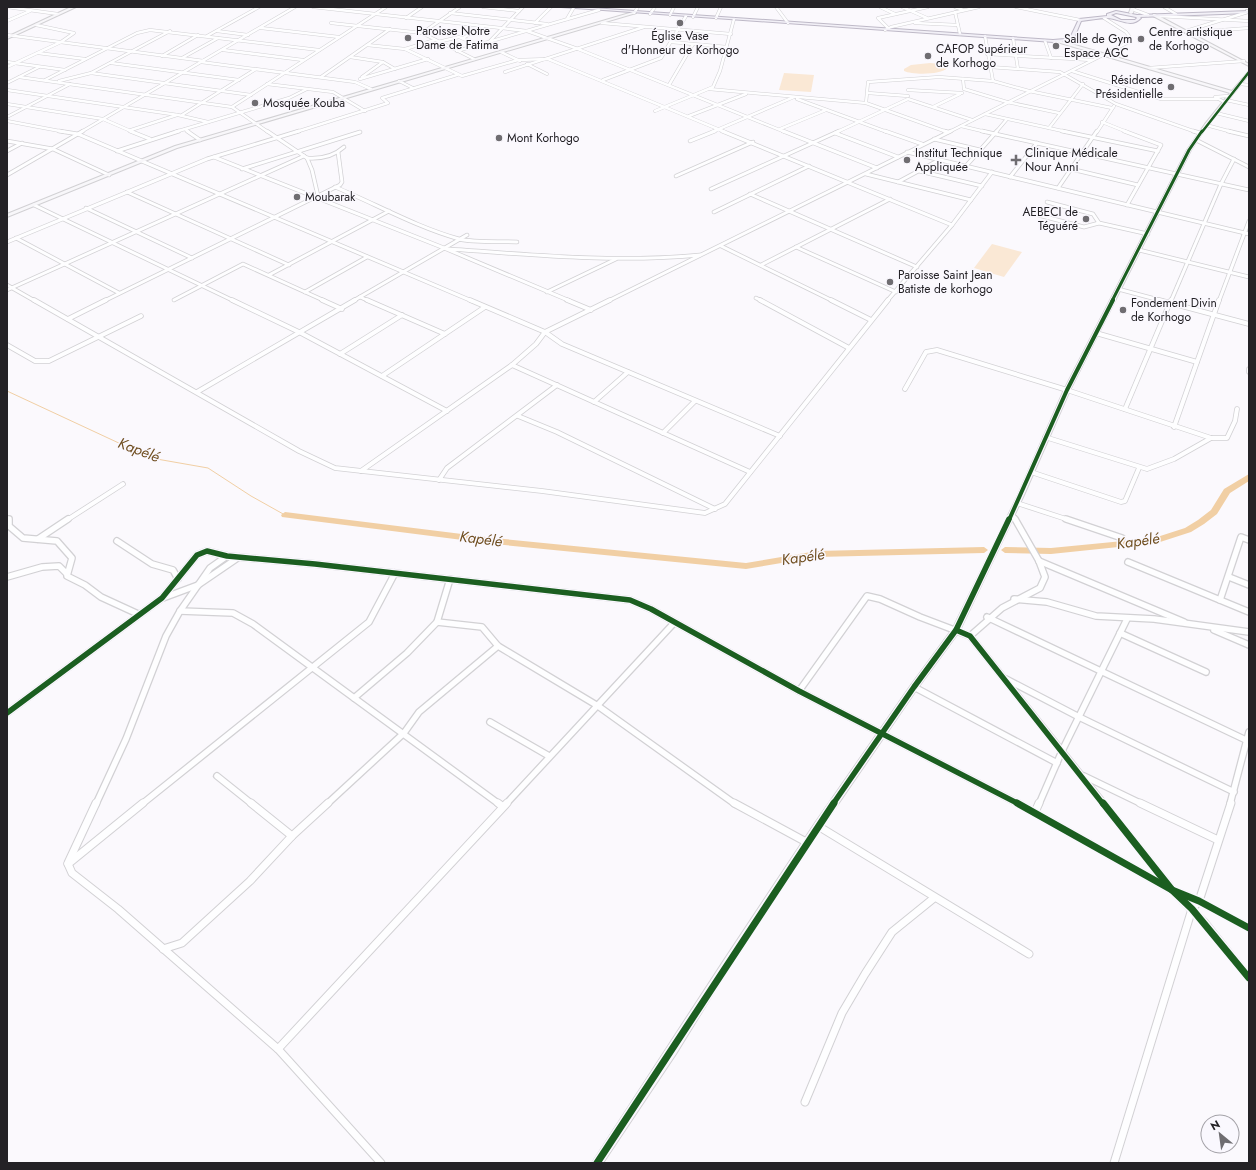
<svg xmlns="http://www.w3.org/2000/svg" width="1256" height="1170" viewBox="0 0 1256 1170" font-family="Jost,sans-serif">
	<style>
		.green { fill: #fae8d5 }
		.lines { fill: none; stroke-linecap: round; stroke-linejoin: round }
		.stream { stroke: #f1cfa4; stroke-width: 1 }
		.river { fill: #f1cfa4; fill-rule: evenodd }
		.street-far4-casing { stroke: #d2d1d4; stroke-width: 3.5 }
		.street-far3-casing { stroke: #d2d1d4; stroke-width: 4.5 }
		.street-far2-casing { stroke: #d2d1d4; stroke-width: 5.5 }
		.street-far1-casing { stroke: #d2d1d4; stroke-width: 8 }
		.street-casing { stroke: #d2d1d4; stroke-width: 9 }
		.secondary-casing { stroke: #d2d1d4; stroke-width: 2 }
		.primary-casing { stroke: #beb9c7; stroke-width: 2 }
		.street-far4 { stroke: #fefeff; stroke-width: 2.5 }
		.street-far3 { stroke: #fefeff; stroke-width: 3 }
		.street-far2 { stroke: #fefeff; stroke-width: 4 }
		.street-far1 { stroke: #fefeff; stroke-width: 5.5 }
		.street { stroke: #fefeff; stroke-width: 7 }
		.secondary { fill: #f8f7fa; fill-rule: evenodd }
		.primary { fill: #f2f0f7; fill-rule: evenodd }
		.cycleway-far4-casing { stroke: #faf8fe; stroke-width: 3.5 }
		.cycleway-far3-casing { stroke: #faf8fe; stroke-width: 4.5 }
		.cycleway-far2-casing { stroke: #faf8fe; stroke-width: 6 }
		.cycleway-far1-casing { stroke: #faf8fe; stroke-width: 8 }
		.cycleway-casing { stroke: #faf8fe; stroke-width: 10 }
		.cycleway-far4 { stroke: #1b5e20; stroke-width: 2.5 }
		.cycleway-far3 { stroke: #1b5e20; stroke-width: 3 }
		.cycleway-far2 { stroke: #1b5e20; stroke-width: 4 }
		.cycleway-far1 { stroke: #1b5e20; stroke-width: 5.5 }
		.cycleway { stroke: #1b5e20; stroke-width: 7 }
		.poi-dot { fill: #6f6d71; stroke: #faf8fe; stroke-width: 1.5 }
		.labels { text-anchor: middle; stroke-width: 3; stroke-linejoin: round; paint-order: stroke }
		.far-poi-label { font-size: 12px; fill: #242226; stroke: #faf8fe; text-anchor: start }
		.water-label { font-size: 15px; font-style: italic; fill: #704f21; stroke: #faf8fe }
	</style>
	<rect width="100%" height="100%" fill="#fbf9fd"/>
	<!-- green -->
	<g class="green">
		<path d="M930,63L941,64L947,68C942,75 912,75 904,71V69L911,65Z"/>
		<path d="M784,73L814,75L811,92L779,90Z"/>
		<path d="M992,244L1022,252L1004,277L974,268Z"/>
	</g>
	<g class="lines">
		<!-- stream -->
		<path class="stream" d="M7,391L151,458L208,468L251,496L285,515"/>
		<!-- river -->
		<g class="river">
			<path d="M1249,474V481L1230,493L1217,514L1204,524L1191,532L1157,543L1051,554L1005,553L1001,550L1005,547L1051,548L1154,538L1185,528L1198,520L1211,510L1224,489Z"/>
			<path d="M285,512L494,538L746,563L817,551L984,547L988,550L984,553L817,557L746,569L494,544L282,517L281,515Z"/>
		</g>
		<defs>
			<g id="street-far4">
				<path d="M7,7L58,14"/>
				<path d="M313,7L527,31L578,49L785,132"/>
				<path d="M483,7L519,11"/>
				<path d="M776,7L788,23"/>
				<path d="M880,7L895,14"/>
				<path d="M902,7L927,18"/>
				<path d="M955,7L963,10"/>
				<path d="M1016,7L1080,20"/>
				<path d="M1164,7L1176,14"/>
				<path d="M1132,9L1148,15"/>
				<path d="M955,12L960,34"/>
				<path d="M450,13L547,24"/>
				<path d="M634,13L638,7"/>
				<path d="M650,14L655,7"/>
				<path d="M670,15L674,7"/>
				<path d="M1159,16L1249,21"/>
				<path d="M693,17L698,7"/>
				<path d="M406,18L422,7"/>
				<path d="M716,18L721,7"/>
				<path d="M567,19L574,7"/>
				<path d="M7,21L30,11"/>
				<path d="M331,23L422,33L474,59"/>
				<path d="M535,23L551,7"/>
				<path d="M602,23L731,34"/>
				<path d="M915,23L958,25"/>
				<path d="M261,28L339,37"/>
				<path d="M888,28L878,18L928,7"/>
				<path d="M885,30L891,27L979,7"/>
				<path d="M217,31L248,35"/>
				<path d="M1186,31L1248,12"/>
				<path d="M1194,32L1249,28"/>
				<path d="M422,33L460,7"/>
				<path d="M7,35L204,61"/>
				<path d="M207,36L259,7"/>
				<path d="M985,36L993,81"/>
				<path d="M463,38L483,27"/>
				<path d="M1013,38L1018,69"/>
				<path d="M1045,41L1051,58"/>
				<path d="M438,42L459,37L478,45"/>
				<path d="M489,42L523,7"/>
				<path d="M671,42L727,47"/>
				<path d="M367,45L405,49L435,40"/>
				<path d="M405,49L462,76L518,60L548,59L725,132"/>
				<path d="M223,50L303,60"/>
				<path d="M457,51L599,10"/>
				<path d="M501,52L520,61"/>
				<path d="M38,53L85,59"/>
				<path d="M987,54L1092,60"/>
				<path d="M162,56L198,35"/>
				<path d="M350,57L383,62L395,69"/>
				<path d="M182,58L218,38"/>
				<path d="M7,62L65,70"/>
				<path d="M201,62L355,82L371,89"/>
				<path d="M111,63L239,80"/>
				<path d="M527,64L547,74"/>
				<path d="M7,67L61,42L74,33L36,25"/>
				<path d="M990,67L1060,72L1116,104L1196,132"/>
				<path d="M1149,68L1244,61"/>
				<path d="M1072,71L1161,99H1217"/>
				<path d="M505,72L644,27"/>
				<path d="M91,73L170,31"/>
				<path d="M19,77L232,107L268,132"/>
				<path d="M321,77L390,29"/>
				<path d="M362,77L383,62"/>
				<path d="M360,79L428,59"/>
				<path d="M963,79L964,89L1007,102L1059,113"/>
				<path d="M45,80L137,33L150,30L319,50"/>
				<path d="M603,80L661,58L686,16"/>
				<path d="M59,81L91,73L251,95"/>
				<path d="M399,81L413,88"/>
				<path d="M7,83L39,67"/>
				<path d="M267,84L333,92L365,111"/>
				<path d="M1240,84L1249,85"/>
				<path d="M669,85L693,44"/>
				<path d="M709,89L866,103"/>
				<path d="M7,90L178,115L208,122"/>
				<path d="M908,90L962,93"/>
				<path d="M868,93L908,96"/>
				<path d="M797,99L887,132"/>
				<path d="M1226,100L1249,105"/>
				<path d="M1224,102L1215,97L1228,96"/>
				<path d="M7,104L103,119L133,132"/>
				<path d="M232,107L386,7"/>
				<path d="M933,107L960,94"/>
				<path d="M655,111L713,87L720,71L734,19"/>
				<path d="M1216,113L1249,121"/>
				<path d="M985,114L1067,132"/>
				<path d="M182,115L256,69"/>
				<path d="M689,116L746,94"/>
				<path d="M7,117L70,84"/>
				<path d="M7,121L65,132"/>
				<path d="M1102,122L1127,132"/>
				<path d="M1206,125L1232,132"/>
				<path d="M961,126L986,132"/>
				<path d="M1049,128L1083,84"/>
				<path d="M185,129L189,132"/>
				<path d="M780,129L826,110"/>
				<path d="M131,130L177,115"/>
				<path d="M81,132L295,7"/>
				<path d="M175,132L289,98L307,89"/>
				<path d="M296,132L388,103L382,98L457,75"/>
				<path d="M712,132L794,97"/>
				<path d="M837,132L908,99L972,120"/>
				<path d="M947,132L866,103L868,82L939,77L993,81L1029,91L1112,108"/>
				<path d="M949,132L1127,43L1129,36L1126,32L1104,18"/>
				<path d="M996,132L1007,119"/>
				<path d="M1097,132L1114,106"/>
			</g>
			<g id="street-far3">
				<path d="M59,131L78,134L472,301"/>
				<path d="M130,131L150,139"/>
				<path d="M187,131L200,140"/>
				<path d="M267,131L307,158L312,170L318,196"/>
				<path d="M722,131L952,225"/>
				<path d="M783,131L877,168"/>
				<path d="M885,131L922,144"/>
				<path d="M944,131L948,132"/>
				<path d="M982,131L1249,190"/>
				<path d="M1062,131L1158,151"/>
				<path d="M1124,131L1161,145L1127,205"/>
				<path d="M1193,131L1200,133"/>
				<path d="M1228,131L1249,136"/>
				<path d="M835,133L898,157"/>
				<path d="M934,139L980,150"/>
				<path d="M1196,140L1249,167"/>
				<path d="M7,141L53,149L109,175"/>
				<path d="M690,141L715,131"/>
				<path d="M7,151L22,143"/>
				<path d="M117,151L179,131"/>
				<path d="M907,152L1249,234"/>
				<path d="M214,157L444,248L570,301"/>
				<path d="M307,158C320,159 334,156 344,147"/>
				<path d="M966,166L997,131"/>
				<path d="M242,169L360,132"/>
				<path d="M1071,169L1138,185"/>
				<path d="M919,171L982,186"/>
				<path d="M866,174L971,200"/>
				<path d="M7,175L83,131"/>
				<path d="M676,176L753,142"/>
				<path d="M1010,177L1037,143"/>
				<path d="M898,182L939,160"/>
				<path d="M335,187C376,204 416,227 459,239C475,243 500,241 517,242"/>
				<path d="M1058,188L1097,131"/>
				<path d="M711,189L839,131"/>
				<path d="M127,192L289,265"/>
				<path d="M750,194L917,267"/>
				<path d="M1047,202L1093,214L1099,223L1148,234"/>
				<path d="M34,205L234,301"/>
				<path d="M86,208L192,258"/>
				<path d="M714,212L809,166"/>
				<path d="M1038,215L1084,227L1099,223"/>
				<path d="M16,238L119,293"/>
				<path d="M7,242L207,159L299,131"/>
				<path d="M721,246L833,301"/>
				<path d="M796,247L896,292"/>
				<path d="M449,249C533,255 616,263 700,255"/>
				<path d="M1139,250L1249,277"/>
				<path d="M761,265L890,199"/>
				<path d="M269,275L389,211"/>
				<path d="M7,285L35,301"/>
				<path d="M1118,289L1163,301"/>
				<path d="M7,290L304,156"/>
				<path d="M305,292L367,257"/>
				<path d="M547,292L616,259"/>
				<path d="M360,297L369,301"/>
				<path d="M756,298L762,301"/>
				<path d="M174,300L243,264L325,301"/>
				<path d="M104,301L340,185L342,182L338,152"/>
				<path d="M353,301L467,235"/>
				<path d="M608,301L951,131"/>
				<path d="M887,301L952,225L992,172"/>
				<path d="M1171,301L1221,184L1234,159"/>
				<path d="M1219,301L1249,221"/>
			</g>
			<g id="street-far2">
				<path d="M34,300L299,451L335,468L542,491L705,513L725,504L888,300"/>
				<path d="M232,300L301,333L447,411"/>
				<path d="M322,300L342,309"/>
				<path d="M367,300L445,334"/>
				<path d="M470,300L545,332L562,344L780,436"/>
				<path d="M567,300L591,310"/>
				<path d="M760,300L849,348"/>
				<path d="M831,300L871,320"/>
				<path d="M1159,300L1249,324"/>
				<path d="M68,319L106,300"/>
				<path d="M1096,333L1197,362"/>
				<path d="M7,345L35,361H49L141,316"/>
				<path d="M340,354L402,315"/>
				<path d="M512,365L750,472"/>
				<path d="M1249,369V372"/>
				<path d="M382,376L485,307"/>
				<path d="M905,389L926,352L937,350L1067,390L1211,438H1227L1235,421L1237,409"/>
				<path d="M197,392L355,300"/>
				<path d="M594,402L628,372"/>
				<path d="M1125,409L1171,300"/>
				<path d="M518,416L557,432L715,509"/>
				<path d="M1174,427L1219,300"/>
				<path d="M663,433L695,401"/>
				<path d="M1045,437L1147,469L1174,459L1211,438"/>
				<path d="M361,471L512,365L536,344L545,332L610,300"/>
				<path d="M1031,472L1121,502L1125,501L1139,468"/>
				<path d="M439,480L447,468L557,385"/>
				<path d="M1017,503L1069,520"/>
				<path d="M1012,514L1016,520"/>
				<path d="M7,518L9,520"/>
				<path d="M67,520L123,484"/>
			</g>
			<g id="street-far1">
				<path d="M9,519V526L23,538L57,541L72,558L67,576L85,585L101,597L138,614"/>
				<path d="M1066,519L1122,538"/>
				<path d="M38,539L68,519"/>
				<path d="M117,541L152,564L173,570L178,579"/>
				<path d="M1039,561L1184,622"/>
				<path d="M1128,562L1249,612"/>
				<path d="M7,577L42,567L59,566L67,574"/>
				<path d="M1229,577L1249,585"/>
				<path d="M163,598L198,585L239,557"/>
				<path d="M1014,599L1047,602L1096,616L1154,619L1249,632"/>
				<path d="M1220,600L1241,537L1249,540"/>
				<path d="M180,611L233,613L253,624L499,804"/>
				<path d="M987,617L1248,741"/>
				<path d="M437,622L482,627L498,646L598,706L735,804"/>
				<path d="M1214,630L1249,645"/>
				<path d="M1120,633L1206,672"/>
				<path d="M970,636L1002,608L1040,588L1045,577L1039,561L1015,519"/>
				<path d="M1006,679L1079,717L1234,792"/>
				<path d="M914,687L1057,763"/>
				<path d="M799,691L867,596L880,599L920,617L970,636L1104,804"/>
				<path d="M354,698L407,653L437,622L450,579"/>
				<path d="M7,713L162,598L197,555L207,551L227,556L315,564L630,600L651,609L799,691L1019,804"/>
				<path d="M490,722L549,756"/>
				<path d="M217,776L252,804"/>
				<path d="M1084,776L1142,804"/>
				<path d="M96,804L126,739L166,636L180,611L210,568L227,556"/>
				<path d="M142,804L369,622L395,573"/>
				<path d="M327,804L404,733L419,712L498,646"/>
				<path d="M506,804L674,623"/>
				<path d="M1039,804L1062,751L1127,619"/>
				<path d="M1230,804L1249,732"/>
			</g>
			<g id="street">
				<path d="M251,803L292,836"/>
				<path d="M498,803L502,806"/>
				<path d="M734,803L808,843"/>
				<path d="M1017,803L1172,890L1199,901L1249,928"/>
				<path d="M1103,803L1170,887"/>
				<path d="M1140,803L1218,840"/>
				<path d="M1035,812L1039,803"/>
				<path d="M818,826L1029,954"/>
				<path d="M68,863L96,803"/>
				<path d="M68,864L143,803"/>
				<path d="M68,864L72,873L118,909L278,1049L381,1163"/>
				<path d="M1175,893L1205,923L1249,978"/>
				<path d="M163,949L182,943L250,881L292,836L328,803"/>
				<path d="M278,1049L507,803"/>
				<path d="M805,1102L842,1013L865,974L892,932L934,898"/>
				<path d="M1114,1163L1192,909L1199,901L1231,803"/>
			</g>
			<g id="secondary">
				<path d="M71,7H76L7,39V37Z"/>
				<path d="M1131,7H1135L1133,13L1131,14L1129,13Z"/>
				<rect x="1246" y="10" width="3" height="2"/>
				<path d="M633,12L636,13L177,148L7,217V214L175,146Z"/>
				<path d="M1153,14H1155L1249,64V66L1153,16Z"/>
				<path d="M1058,40L1232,91L1249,71V74L1207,126L1191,150L1070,390L1024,495L959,632L917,689L821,829L730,966L676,1054L603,1163H592L668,1046L724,960L815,823L911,685L953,628L1018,495L1064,390L1187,150L1205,124L1230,93L1057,42Z"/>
			</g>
			<path id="primary" d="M561,7H578L1053,40L1065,39L1071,36L1079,19L1107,16V14L1116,11L1137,15L1249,11V13L1140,17L1141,18C1131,29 1118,18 1107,18C1099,18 1090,20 1081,21L1074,38L1066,41L1053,42ZM1116,13L1136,17L1137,18L1135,20H1121L1111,15Z"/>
		</defs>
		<!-- street-far4 casing -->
		<use href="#street-far4" class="street-far4-casing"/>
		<!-- street-far3 casing -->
		<use href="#street-far3" class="street-far3-casing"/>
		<!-- street-far2 casing -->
		<use href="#street-far2" class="street-far2-casing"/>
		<!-- street-far1 casing -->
		<use href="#street-far1" class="street-far1-casing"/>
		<!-- street casing -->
		<use href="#street" class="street-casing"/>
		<!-- secondary casing -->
		<use href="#secondary" class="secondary-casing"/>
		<!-- primary casing -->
		<use href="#primary" class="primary-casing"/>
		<!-- street-far4 -->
		<use href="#street-far4" class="street-far4"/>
		<!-- street-far3 -->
		<use href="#street-far3" class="street-far3"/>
		<!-- street-far2 -->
		<use href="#street-far2" class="street-far2"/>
		<!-- street-far1 -->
		<use href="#street-far1" class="street-far1"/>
		<!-- street -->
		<use href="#street" class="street"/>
		<!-- secondary -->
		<use href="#secondary" class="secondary"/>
		<!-- primary -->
		<use href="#primary" class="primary"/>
		<defs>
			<path id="cycleway-far4" d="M1202,132L1249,72"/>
			<path id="cycleway-far3" d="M1112,301L1189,150L1202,131"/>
			<path id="cycleway-far2" d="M1009,520L1067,390L1113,300"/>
			<g id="cycleway-far1">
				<path d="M956,630L970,636L1103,804"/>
				<path d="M7,713L162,598L197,555L207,551L227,556L315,564L630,600L651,609L799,691L1019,804"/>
				<path d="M833,804L914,687L956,630L1009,519"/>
			</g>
			<g id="cycleway">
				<path d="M1017,803L1172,890L1199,901L1249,928"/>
				<path d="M1103,803L1172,890L1192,909L1249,978"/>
				<path d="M597,1163L834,803"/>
			</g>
		</defs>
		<!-- cycleway-far4 casing -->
		<use href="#cycleway-far4" class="cycleway-far4-casing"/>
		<!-- cycleway-far3 casing -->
		<use href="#cycleway-far3" class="cycleway-far3-casing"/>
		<!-- cycleway-far2 casing -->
		<use href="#cycleway-far2" class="cycleway-far2-casing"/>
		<!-- cycleway-far1 casing -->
		<use href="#cycleway-far1" class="cycleway-far1-casing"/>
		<!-- cycleway casing -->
		<use href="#cycleway" class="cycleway-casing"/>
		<!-- cycleway-far4 -->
		<use href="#cycleway-far4" class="cycleway-far4"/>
		<!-- cycleway-far3 -->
		<use href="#cycleway-far3" class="cycleway-far3"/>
		<!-- cycleway-far2 -->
		<use href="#cycleway-far2" class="cycleway-far2"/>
		<!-- cycleway-far1 -->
		<use href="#cycleway-far1" class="cycleway-far1"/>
		<!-- cycleway -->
		<use href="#cycleway" class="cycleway"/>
	</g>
	<!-- markers -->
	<g class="poi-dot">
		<circle cx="680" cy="23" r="4"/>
		<circle cx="408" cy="38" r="4"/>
		<circle cx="1141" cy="39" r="4"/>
		<circle cx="1056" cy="46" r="4"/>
		<circle cx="928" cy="56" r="4"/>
		<circle cx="1171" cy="87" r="4"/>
		<circle cx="255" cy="103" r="4"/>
		<circle cx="499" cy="138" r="4"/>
		<circle cx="907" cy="160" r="4"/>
		<path d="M1014 154h4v4h4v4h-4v4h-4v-4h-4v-4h4z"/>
		<circle cx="297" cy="197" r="4"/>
		<circle cx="1086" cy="219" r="4"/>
		<circle cx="890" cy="282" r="4"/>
		<circle cx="1123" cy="310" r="4"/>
	</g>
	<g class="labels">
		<!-- far-poi labels -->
		<g class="far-poi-label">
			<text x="416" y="35">Paroisse Notre<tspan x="416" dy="14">Dame de Fatima</tspan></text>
			<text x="1149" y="36">Centre artistique<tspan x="1149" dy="14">de Korhogo</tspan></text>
			<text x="680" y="40" text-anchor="middle">Église Vase<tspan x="680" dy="14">d'Honneur de Korhogo</tspan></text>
			<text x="1064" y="43">Salle de Gym<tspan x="1064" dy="14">Espace AGC</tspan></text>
			<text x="936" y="53">CAFOP Supérieur<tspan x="936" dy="14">de Korhogo</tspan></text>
			<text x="1163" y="84" text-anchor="end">Résidence<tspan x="1163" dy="14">Présidentielle</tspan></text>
			<text x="263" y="107">Mosquée Kouba</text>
			<text x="507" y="142">Mont Korhogo</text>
			<text x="915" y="157">Institut Technique<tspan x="915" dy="14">Appliquée</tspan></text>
			<text x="1025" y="157">Clinique Médicale<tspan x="1025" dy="14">Nour Anni</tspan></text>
			<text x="305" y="201">Moubarak</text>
			<text x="1078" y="216" text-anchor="end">AEBECI de<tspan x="1078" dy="14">Téguéré</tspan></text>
			<text x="898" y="279">Paroisse Saint Jean<tspan x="898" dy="14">Batiste de korhogo</tspan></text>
			<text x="1131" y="307">Fondement Divin<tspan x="1131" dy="14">de Korhogo</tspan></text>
		</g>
		<!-- water labels -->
		<g class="water-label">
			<text transform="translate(139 450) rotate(21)" y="5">Kapélé</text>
			<text transform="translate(481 539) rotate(7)" y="5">Kapélé</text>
			<text transform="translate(1138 541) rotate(-8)" y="5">Kapélé</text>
			<text transform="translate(803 557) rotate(-8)" y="5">Kapélé</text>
		</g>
	</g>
	<!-- border -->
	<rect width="1256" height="1170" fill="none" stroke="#242226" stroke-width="16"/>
	<!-- north arrow -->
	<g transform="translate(1220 1134) rotate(331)"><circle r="19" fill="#faf8fe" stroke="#a4a2a8"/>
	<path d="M0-3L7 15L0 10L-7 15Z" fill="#6f6d71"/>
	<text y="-6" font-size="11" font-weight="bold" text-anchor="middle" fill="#242226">N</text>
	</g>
</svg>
